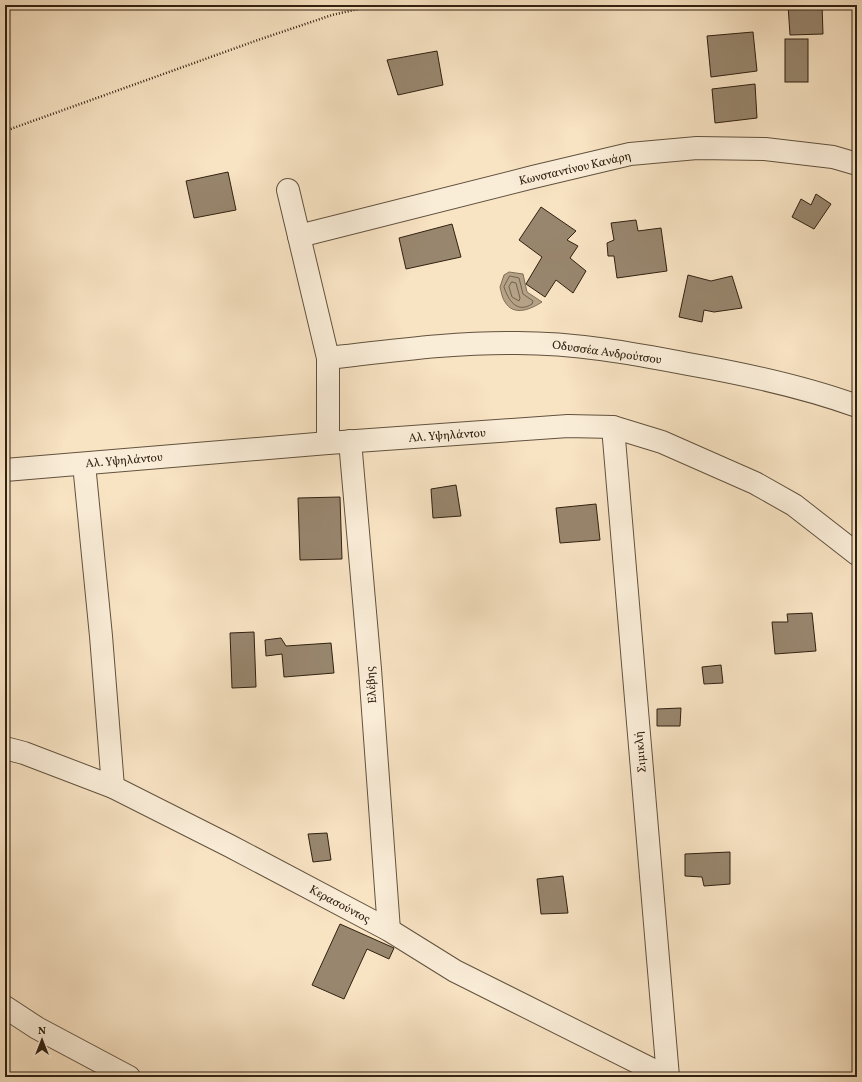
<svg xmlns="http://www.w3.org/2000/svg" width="862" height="1082" viewBox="0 0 862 1082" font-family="Vollkorn,serif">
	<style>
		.water { fill: #b4a186; stroke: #7f6e57 }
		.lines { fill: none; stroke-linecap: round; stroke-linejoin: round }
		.shore { stroke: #72614c; stroke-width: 1 }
		.building { fill: #98866e; stroke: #302111 }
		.minor-casing { stroke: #62523e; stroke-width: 24 }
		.path { stroke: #302111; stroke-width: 2.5; stroke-dasharray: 1 2; stroke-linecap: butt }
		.minor { stroke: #faedd8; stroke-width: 22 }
		.labels { text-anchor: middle; stroke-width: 4; stroke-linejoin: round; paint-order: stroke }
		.street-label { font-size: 12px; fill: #302111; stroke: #faedd8 }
	</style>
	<rect width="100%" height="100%" fill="#f8e3c3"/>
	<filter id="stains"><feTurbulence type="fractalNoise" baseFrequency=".005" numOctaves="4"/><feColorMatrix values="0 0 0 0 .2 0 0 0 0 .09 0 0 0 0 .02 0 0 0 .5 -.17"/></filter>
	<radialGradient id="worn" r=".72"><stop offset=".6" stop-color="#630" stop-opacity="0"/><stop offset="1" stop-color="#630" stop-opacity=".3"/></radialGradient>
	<!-- water -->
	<path class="water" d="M509,272L523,274L527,292L542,302C531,309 514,317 505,302C502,298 501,291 500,287L504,275Z"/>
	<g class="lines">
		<!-- shore -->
		<g class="shore">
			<path d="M510,276L519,278L523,294L533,301L532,304C517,314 508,300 504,287Z"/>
			<path d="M512,282L516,283L520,298L519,301L512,297L509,287Z"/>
		</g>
	</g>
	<!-- building -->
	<g class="building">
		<path d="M788,5H822L823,34L790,35Z"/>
		<path d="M753,32L757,71L711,77L707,36Z"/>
		<rect x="785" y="39" width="23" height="43"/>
		<path d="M437,51L443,85L398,95L387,60Z"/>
		<path d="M755,84L757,118L715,123L712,89Z"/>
		<path d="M228,172L236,210L194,218L186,181Z"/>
		<path d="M816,194L831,204L814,229L792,217L801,199L811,205Z"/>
		<path d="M541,207L576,231L567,240L578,246L570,258L586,271L573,293L556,280L545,297L526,284L542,257L519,240Z"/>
		<path d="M636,220L638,231L661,228L667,271L617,278L614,256H608L607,243L614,240L611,223Z"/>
		<path d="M452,224L461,257L406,269L399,238Z"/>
		<path d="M688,275L711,281L732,276L742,308L714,312L704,310L702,322L679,317Z"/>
		<path d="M857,334V346L853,345Z"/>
		<path d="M456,485L461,516L433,518L431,489Z"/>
		<path d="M340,497L342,559L300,560L298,498Z"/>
		<path d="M596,504L600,540L560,543L556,508Z"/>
		<path d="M812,613L816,651L775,654L772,622H788L787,614Z"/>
		<path d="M254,632L256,687L232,688L230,633Z"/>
		<path d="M281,638L286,646L331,643L334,673L284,677L282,654L266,656L265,640Z"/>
		<path d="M721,665L723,683L704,684L702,667Z"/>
		<path d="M681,708L680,726H657V709Z"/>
		<path d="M327,833L331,860L313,862L308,834Z"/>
		<path d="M730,852V884L704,886L702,877L685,876V854Z"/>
		<path d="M563,876L568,913L541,914L537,879Z"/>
		<path d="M340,924L394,948L389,959L367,949L344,999L312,985Z"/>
	</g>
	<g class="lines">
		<defs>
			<g id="minor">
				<path d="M288,190L328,358V443"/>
				<path d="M299,236L533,177L630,154L697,148L765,149L833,157L857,164"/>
				<path d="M328,358C391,351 454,342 517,343C575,343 631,353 688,364C745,374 802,386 857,406"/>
				<path d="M613,427L668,1077"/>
				<path d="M350,441L370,669L389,930"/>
				<path d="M84,464L101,636L113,787"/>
				<path d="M5,470L328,443L568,426L613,427L662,442L755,483L794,505L857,554"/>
				<path d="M5,748L24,753L113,787L230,846L389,930L455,971L667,1077"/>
				<path d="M5,1007L37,1028L129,1077"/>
			</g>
		</defs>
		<!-- minor casing -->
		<use href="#minor" class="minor-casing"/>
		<!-- path -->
		<path class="path" d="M5,131L258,40L332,15L376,5"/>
		<!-- minor -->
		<use href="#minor" class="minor"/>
	</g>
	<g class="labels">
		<!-- street labels -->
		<g class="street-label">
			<text transform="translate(575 168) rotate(-13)" y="4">Κωνσταντίνου Κανάρη</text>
			<text transform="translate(607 352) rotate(8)" y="4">Οδυσσέα Ανδρούτσου</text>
			<text transform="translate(447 435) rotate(-4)" y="4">Αλ. Υψηλάντου</text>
			<text transform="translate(124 460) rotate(-5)" y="4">Αλ. Υψηλάντου</text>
			<text transform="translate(371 685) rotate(-94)" y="4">Ελέβης</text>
			<text transform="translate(640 752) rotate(-95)" y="4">Σιμικλή</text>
			<text transform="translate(340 904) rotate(28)" y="4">Κερασούντος</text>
		</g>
	</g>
	<!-- margin -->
	<rect width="862" height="1082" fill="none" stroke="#f8e3c3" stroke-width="20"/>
	<rect x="6" y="6" width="850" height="1070" fill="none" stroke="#302111" stroke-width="2"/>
	<rect x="10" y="10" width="842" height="1062" fill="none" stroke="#302111"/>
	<!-- north arrow -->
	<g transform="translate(42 1040)" stroke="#faedd8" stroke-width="3" paint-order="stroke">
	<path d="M0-3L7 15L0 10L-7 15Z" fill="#302111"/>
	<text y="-6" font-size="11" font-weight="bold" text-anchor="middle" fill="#302111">N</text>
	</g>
	<rect width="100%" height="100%" filter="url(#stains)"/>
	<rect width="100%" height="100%" fill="url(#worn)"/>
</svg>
